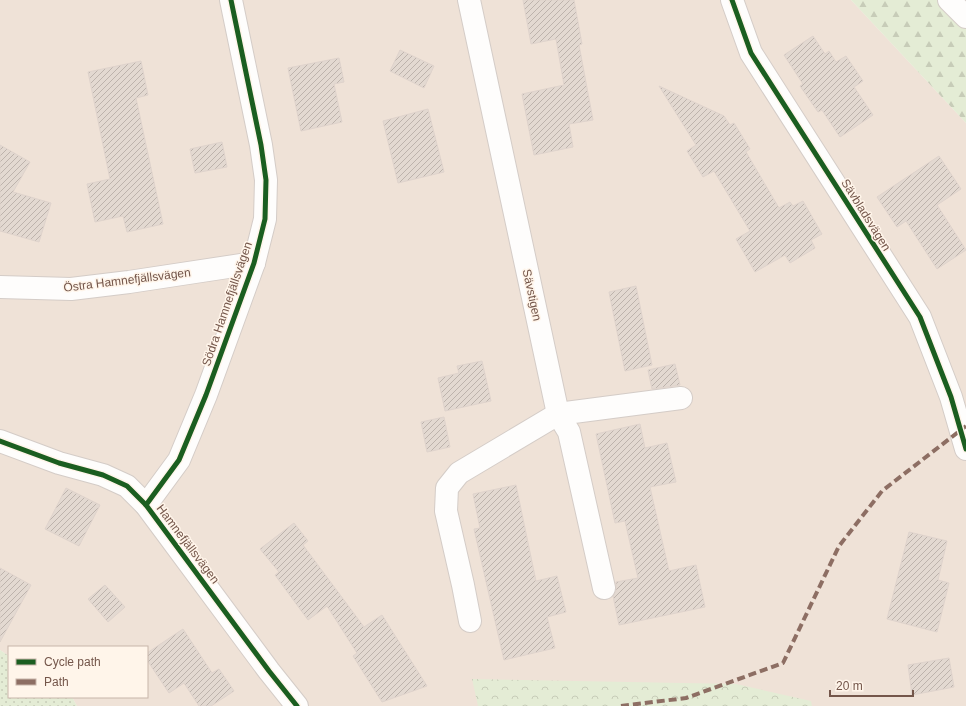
<svg xmlns="http://www.w3.org/2000/svg" width="966" height="706" viewBox="0 0 966 706" font-family="Helvetica,sans-serif">
	<style>
		.residential { fill: #efe2d7 }
		.grass { fill: url(#grass-dots) }
		.forest { fill: url(#forest-firs) }
		.park { fill: url(#park-crowns) }
		.building { fill: url(#building-hatch); stroke: #dfd3cc }
		.lines { fill: none; stroke-linecap: round; stroke-linejoin: round }
		.minor-casing { stroke: #d4ccc7; stroke-width: 24 }
		.minor { stroke: #fefdfc; stroke-width: 22 }
		.quiet { stroke: #8d6e63; stroke-width: 4; stroke-dasharray: 8 4; stroke-linecap: butt }
		.cycleway-casing { stroke: #fff5ea; stroke-width: 8 }
		.cycleway { stroke: #1b5e20; stroke-width: 5 }
		.labels { text-anchor: middle; stroke-width: 3; stroke-linejoin: round; paint-order: stroke }
		.street-label { font-size: 12px; fill: #74564a; stroke: #fff5ea }
	</style>
	<defs>
		<pattern id="grass-dots" width="8" height="8" patternUnits="userSpaceOnUse"><rect width="8" height="8" fill="#e4ecd5"/><path d="M2 2h.1M6 6h.1" fill="none" stroke="#c7ccb8" stroke-width="1.8" stroke-linecap="round"/></pattern>
		<pattern id="forest-firs" width="22" height="20" patternUnits="userSpaceOnUse"><rect width="22" height="20" fill="#e4ecd5"/><path d="M5 1l3.5 6h-7zM16 11l3.5 6h-7z" fill="#c7ccb8"/></pattern>
		<pattern id="park-crowns" width="20" height="18" patternUnits="userSpaceOnUse"><rect width="20" height="18" fill="#e4ecd5"/><path d="M2 6a3 3 0 1 1 6 0M12 15a3 3 0 1 1 6 0" fill="none" stroke="#c7ccb8"/></pattern>
		<pattern id="building-hatch" width="6" height="6" patternUnits="userSpaceOnUse"><rect width="6" height="6" fill="#e3d9d1"/><path d="M-1 1l2-2M0 6l6-6M5 7l2-2" fill="none" stroke="#bdb3ac"/></pattern>
	</defs>
	<rect width="100%" height="100%" fill="#f6f0ea"/>
	<!-- residential -->
	<path class="residential" d="M0,0H851L966,123V706H77L72,697H147V647H9V656L0,650Z"/>
	<!-- grass -->
	<path class="grass" d="M0,650L9,656V697H72L77,706H0Z"/>
	<!-- forest -->
	<path class="forest" d="M851,0H966V123Z"/>
	<!-- park -->
	<path class="park" d="M472,679L736,684L811,701L812,706H478Z"/>
	<!-- building -->
	<g class="building">
		<path d="M523,0H574L582,44L579,45L593,120L569,124L573,147L534,155L522,94L564,85L556,39L531,44Z"/>
		<path d="M813,36L825,54L829,51L836,62L846,56L863,81L854,87L873,115L840,137L822,110L818,112L800,86L803,84L784,55Z"/>
		<path d="M400,50L434,66L424,88L390,71Z"/>
		<path d="M339,58L344,82L334,84L342,122L301,131L288,68Z"/>
		<path d="M141,61L148,95L136,98L163,224L127,232L123,216L95,222L87,184L110,179L88,72Z"/>
		<path d="M659,86L724,116L730,125L734,123L750,149L746,152L779,208L790,202L793,206L803,201L822,234L811,240L815,248L790,263L785,255L755,272L736,239L750,231L714,171L703,177L687,151L696,145Z"/>
		<path d="M428,109L444,172L398,183L383,121Z"/>
		<path d="M222,142L227,167L195,173L190,149Z"/>
		<path d="M0,145L30,162L13,192L51,203L39,242L0,231Z"/>
		<path d="M939,156L961,189L937,205L966,250L937,269L906,221L897,227L877,197Z"/>
		<path d="M636,286L652,365L625,371L609,292Z"/>
		<path d="M482,361L491,401L445,411L438,378L459,373L457,366Z"/>
		<path d="M675,364L680,385L652,389L648,370Z"/>
		<path d="M444,417L450,447L427,452L421,422Z"/>
		<path d="M640,424L645,448L667,443L676,482L650,487L669,571L696,565L705,607L619,625L613,596L616,591V582L638,578L625,521L615,523L596,434Z"/>
		<path d="M516,485L536,581L557,576L566,612L547,617L555,648L504,660L474,529L480,528L473,494Z"/>
		<path d="M66,488L100,505L79,546L45,529Z"/>
		<path d="M294,523L308,541L303,545L364,627L382,615L427,686L382,702L353,656L357,653L327,606L308,620L275,575L279,572L260,549Z"/>
		<path d="M909,532L947,541L938,580L949,583L937,632L887,619Z"/>
		<path d="M0,568L31,585L0,642Z"/>
		<path d="M105,585L125,607L108,622L88,599Z"/>
		<path d="M183,629L212,673L219,669L234,691L211,706H199L184,683L169,693L147,660V653Z"/>
		<path d="M949,658L954,687L912,695L908,665Z"/>
	</g>
	<g class="lines">
		<defs>
			<g id="minor">
				<path d="M469,0L558,414L569,432L604,588"/>
				<path d="M732,0L751,53L920,317L951,397L966,449"/>
				<path d="M949,0L966,17"/>
				<path d="M0,287L71,289L129,282L254,263"/>
				<path d="M0,441L59,463L103,475L127,486L146,505L269,671L297,706"/>
				<path d="M146,505L179,460L206,395L254,263L265,219L266,180L261,145L231,0"/>
				<path d="M470,621L463,585L446,511L447,488L459,473L558,414L681,398"/>
			</g>
		</defs>
		<!-- minor casing -->
		<use href="#minor" class="minor-casing"/>
		<!-- minor -->
		<use href="#minor" class="minor"/>
		<!-- quiet -->
		<path class="quiet" d="M621,706L686,698L783,663L839,546L882,491L966,426"/>
		<defs>
			<g id="cycleway">
				<path d="M732,0L751,53L920,317L951,397L966,449"/>
				<path d="M0,441L59,463L103,475L127,486L146,505L269,671L297,706"/>
				<path d="M146,505L179,460L206,395L254,263L265,219L266,180L261,145L231,0"/>
			</g>
		</defs>
		<!-- cycleway casing -->
		<use href="#cycleway" class="cycleway-casing"/>
		<!-- cycleway -->
		<use href="#cycleway" class="cycleway"/>
	</g>
	<g class="labels">
		<!-- street labels -->
		<g class="street-label">
			<text transform="translate(866 215) rotate(58)" y="4">Sävbladsvägen</text>
			<text transform="translate(127 280) rotate(-7)" y="4">Östra Hamnefjällsvägen</text>
			<text transform="translate(532 295) rotate(78)" y="4">Sävstigen</text>
			<text transform="translate(227 304) rotate(-71)" y="4">Södra Hamnefjällsvägen</text>
			<text transform="translate(188 544) rotate(53)" y="4">Hamnefjällsvägen</text>
		</g>
	</g>
	<!-- legend -->
	<rect x="8" y="646" width="140" height="52" fill="#fff5ea" stroke="#c7b5aa"/>
	<rect x="16" y="659" width="20" height="6" fill="#1b5e20" stroke="#c7b5aa"/>
	<text x="44" y="666" font-size="12" fill="#74564a">Cycle path</text>
	<rect x="16" y="679" width="20" height="6" fill="#8d6e63" stroke="#c7b5aa"/>
	<text x="44" y="686" font-size="12" fill="#74564a">Path</text>
	<!-- scale -->
	<path d="M830 690v6h83v-6" fill="none" stroke="#74564a" stroke-width="2"/>
	<text x="836" y="690" font-size="12" fill="#74564a" stroke="#fff5ea" stroke-width="3" paint-order="stroke">20 m</text>
</svg>
